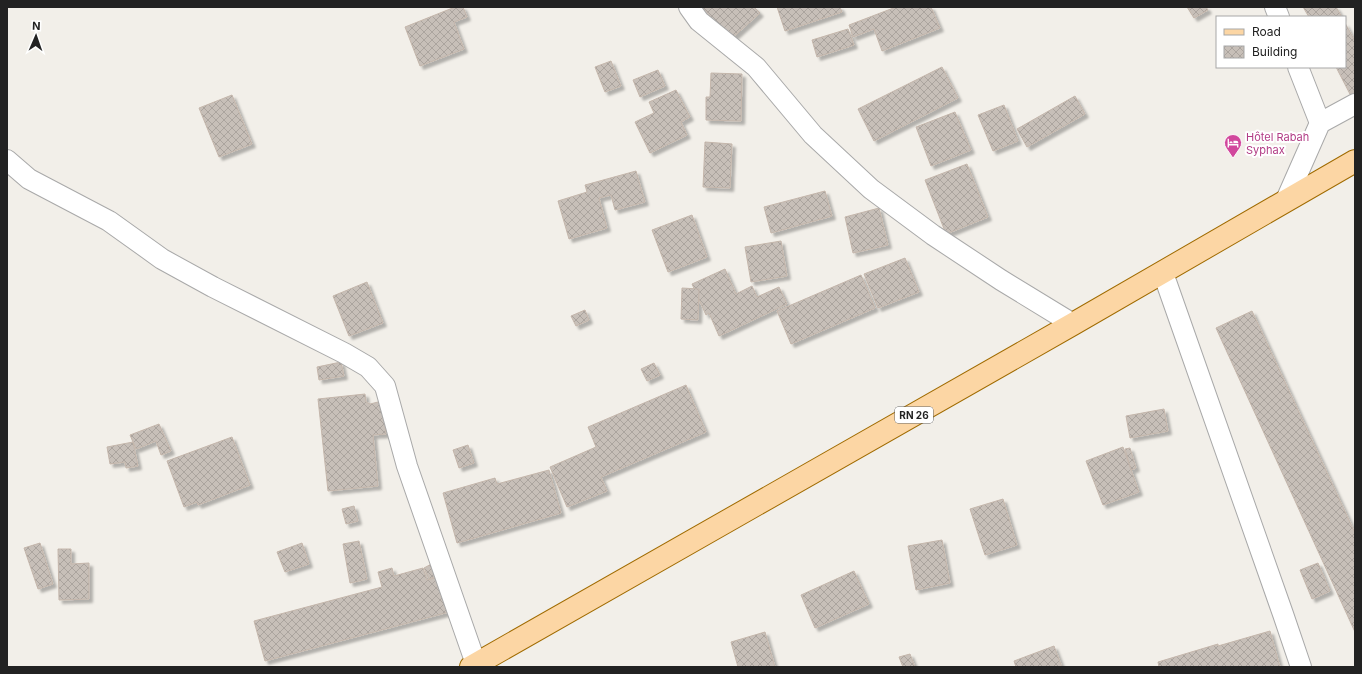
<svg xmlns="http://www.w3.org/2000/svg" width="1362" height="674" viewBox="0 0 1362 674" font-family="Inter,sans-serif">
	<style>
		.building { fill: url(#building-cross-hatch); stroke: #c4b6ab; filter: url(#shadow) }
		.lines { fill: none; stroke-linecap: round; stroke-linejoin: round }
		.minor-casing { stroke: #a9a9a9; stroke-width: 22 }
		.major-casing { stroke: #a06b00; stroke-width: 24 }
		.minor { stroke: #fff; stroke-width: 20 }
		.major { stroke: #fcd6a4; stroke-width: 22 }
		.labels { text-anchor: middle; stroke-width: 4; stroke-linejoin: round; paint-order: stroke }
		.shield { fill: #fff; stroke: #646464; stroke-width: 1 }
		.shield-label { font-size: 10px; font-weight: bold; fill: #222 }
		.hotel-label { font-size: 11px; fill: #b23c85; stroke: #fff; text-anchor: start }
	</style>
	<defs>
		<pattern id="building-cross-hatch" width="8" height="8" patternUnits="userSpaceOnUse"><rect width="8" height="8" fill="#c7bfb8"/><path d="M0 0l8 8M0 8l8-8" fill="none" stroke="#aba49e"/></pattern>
		<filter id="shadow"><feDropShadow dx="3.5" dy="3.5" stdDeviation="1" flood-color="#0004"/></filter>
	</defs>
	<rect width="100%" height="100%" fill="#f2efe9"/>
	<!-- building -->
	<g class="building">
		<path d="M455,7H463L467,17L454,22L464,49L420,66L405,27Z"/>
		<path d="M702,7H754L760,13L731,39Z"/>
		<path d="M777,7H840L842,12L785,31Z"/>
		<path d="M896,7H931L940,28L882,51L874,29L853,37L849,25Z"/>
		<path d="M1187,7H1206L1208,10L1194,18Z"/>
		<path d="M1303,7H1336L1342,17H1309Z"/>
		<path d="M1345,23L1355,41V94L1351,96L1336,67H1345Z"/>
		<path d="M848,29L854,45L817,57L812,40Z"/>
		<path d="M611,61L621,86L605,92L595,67Z"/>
		<path d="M942,67L958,98L874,141L858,109Z"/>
		<path d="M658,70L665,86L640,97L633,80Z"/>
		<path d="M711,73L742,74L741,121L706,120V97H710Z"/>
		<path d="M676,90L690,117L681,122L687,135L650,153L635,122L654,113L649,102Z"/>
		<path d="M232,95L252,144L219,157L199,108Z"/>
		<path d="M1075,96L1085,114L1027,147L1017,129Z"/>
		<path d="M1004,105L1018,141L993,151L978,115Z"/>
		<path d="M955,112L971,150L931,166L916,127Z"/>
		<path d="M705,142L732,144L730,188L703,187Z"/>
		<path d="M967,164L988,217L946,234L925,180Z"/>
		<path d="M636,171L645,202L615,210L611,195L599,198L607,228L569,239L558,201L587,192L585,185Z"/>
		<path d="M825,191L832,216L771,233L764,207Z"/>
		<path d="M879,208L888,245L853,253L845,217Z"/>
		<path d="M692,215L707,257L668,272L652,230Z"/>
		<path d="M781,241L787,276L751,282L745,247Z"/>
		<path d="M905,258L919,292L878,308L864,274Z"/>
		<path d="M725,269L736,294L752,286L757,297L779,287L787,304L719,336L709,313L706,315L692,284Z"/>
		<path d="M861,275L875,308L791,344L777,311Z"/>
		<path d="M367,282L383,323L349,336L333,296Z"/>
		<path d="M682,288L699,289L698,320L681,319Z"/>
		<path d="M585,310L589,320L576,326L571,316Z"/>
		<path d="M1252,311L1355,533V632L1216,328Z"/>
		<path d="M341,362L344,376L319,380L317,367Z"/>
		<path d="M654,363L660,375L647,381L641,369Z"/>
		<path d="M686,385L706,432L601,477L607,491L567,507L550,467L596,447L588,427Z"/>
		<path d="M365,394L366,402L370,404L382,401L386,434L373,435L378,486L328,491L318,399Z"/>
		<path d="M1164,409L1168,431L1130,438L1126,416Z"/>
		<path d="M159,424L171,451L161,455L156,441L136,449L130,435Z"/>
		<path d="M232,437L250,485L198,505L197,502L184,507L167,461Z"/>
		<path d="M133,442L138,466L126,468L125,462L110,464L107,447Z"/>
		<path d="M468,445L474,463L459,468L453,450Z"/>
		<path d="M1123,447L1139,492L1103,505L1086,461Z"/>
		<path d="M1130,448L1136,468L1131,470L1125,449Z"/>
		<path d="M549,470L561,513L457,543L443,493L495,478L497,484Z"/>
		<path d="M1003,499L1017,545L985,555L970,509Z"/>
		<path d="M354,506L358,521L346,524L342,509Z"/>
		<path d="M942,540L950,583L916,590L908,546Z"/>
		<path d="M359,541L367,579L350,583L343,544Z"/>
		<path d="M40,543L53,584L38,589L24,548Z"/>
		<path d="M302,543L309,564L285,572L277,552Z"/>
		<path d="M58,549H71V564L89,563V599L59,600Z"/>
		<path d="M435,562L441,574L429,579L424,568Z"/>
		<path d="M1318,563L1330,591L1312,599L1300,570Z"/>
		<path d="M392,568L394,576L423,568L427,580L439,577L449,612L265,661L254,621L382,587L378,572Z"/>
		<path d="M854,571L869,604L815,628L801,595Z"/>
		<path d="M1270,631L1280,667H1159L1158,662L1218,644V646Z"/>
		<path d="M765,632L775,667H738L731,642Z"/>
		<path d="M1054,646L1062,667H1016L1014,661Z"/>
		<path d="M910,654L915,667H903L899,657Z"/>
	</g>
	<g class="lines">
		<defs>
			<g id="minor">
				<path d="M689,7L699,21L756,67L813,135L871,189L933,235L1001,280L1073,324"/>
				<path d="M1275,7L1279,17"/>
				<path d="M1298,67L1320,123"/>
				<path d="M7,160L29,179L109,221L162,259L213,287L344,353L368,367L385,386L407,466L476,664"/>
				<path d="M1286,200L1320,123L1355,104"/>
				<path d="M1163,273L1283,614L1301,667"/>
			</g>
			<path id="major" d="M471,667L1073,324L1355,161"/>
		</defs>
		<!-- minor casing -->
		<use href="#minor" class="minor-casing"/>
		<!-- major casing -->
		<use href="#major" class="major-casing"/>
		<!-- minor -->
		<use href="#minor" class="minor"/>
		<!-- major -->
		<use href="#major" class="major"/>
	</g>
	<!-- icons -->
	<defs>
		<symbol id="hotel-pin" viewBox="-11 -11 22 30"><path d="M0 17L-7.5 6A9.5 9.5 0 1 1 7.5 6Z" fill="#d1479c" stroke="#fff"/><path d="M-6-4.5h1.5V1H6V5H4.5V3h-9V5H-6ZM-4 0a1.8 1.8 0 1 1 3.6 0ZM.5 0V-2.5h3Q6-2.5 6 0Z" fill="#fff"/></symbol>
	</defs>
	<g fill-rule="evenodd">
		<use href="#hotel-pin" x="1223" y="133" width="20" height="27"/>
	</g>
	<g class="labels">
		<!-- shield labels -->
		<rect class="shield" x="895" y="407" width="38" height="16" rx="3"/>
		<g class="shield-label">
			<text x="914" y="419">RN 26</text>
		</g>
		<!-- hotel labels -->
		<g class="hotel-label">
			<text x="1246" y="141">Hôtel Rabah<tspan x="1246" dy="13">Syphax</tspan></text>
		</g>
	</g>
	<!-- border -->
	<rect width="1362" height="674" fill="none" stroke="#222222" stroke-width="16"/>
	<!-- legend -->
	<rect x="1216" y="16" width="130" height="52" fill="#ffffff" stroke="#a7a7a7"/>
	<rect x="1224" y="29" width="20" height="6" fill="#fcd6a4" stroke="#a7a7a7"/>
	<text x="1252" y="36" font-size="12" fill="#222222">Road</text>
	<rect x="1224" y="46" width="20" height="12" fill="url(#building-cross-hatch)" stroke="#a7a7a7"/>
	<text x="1252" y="56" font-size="12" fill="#222222">Building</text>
	<!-- north arrow -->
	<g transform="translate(36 36) rotate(2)" stroke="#ffffff" stroke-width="3" paint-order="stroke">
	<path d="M0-3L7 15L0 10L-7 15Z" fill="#222222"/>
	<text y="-6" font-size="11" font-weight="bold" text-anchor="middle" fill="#222222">N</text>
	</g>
</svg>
